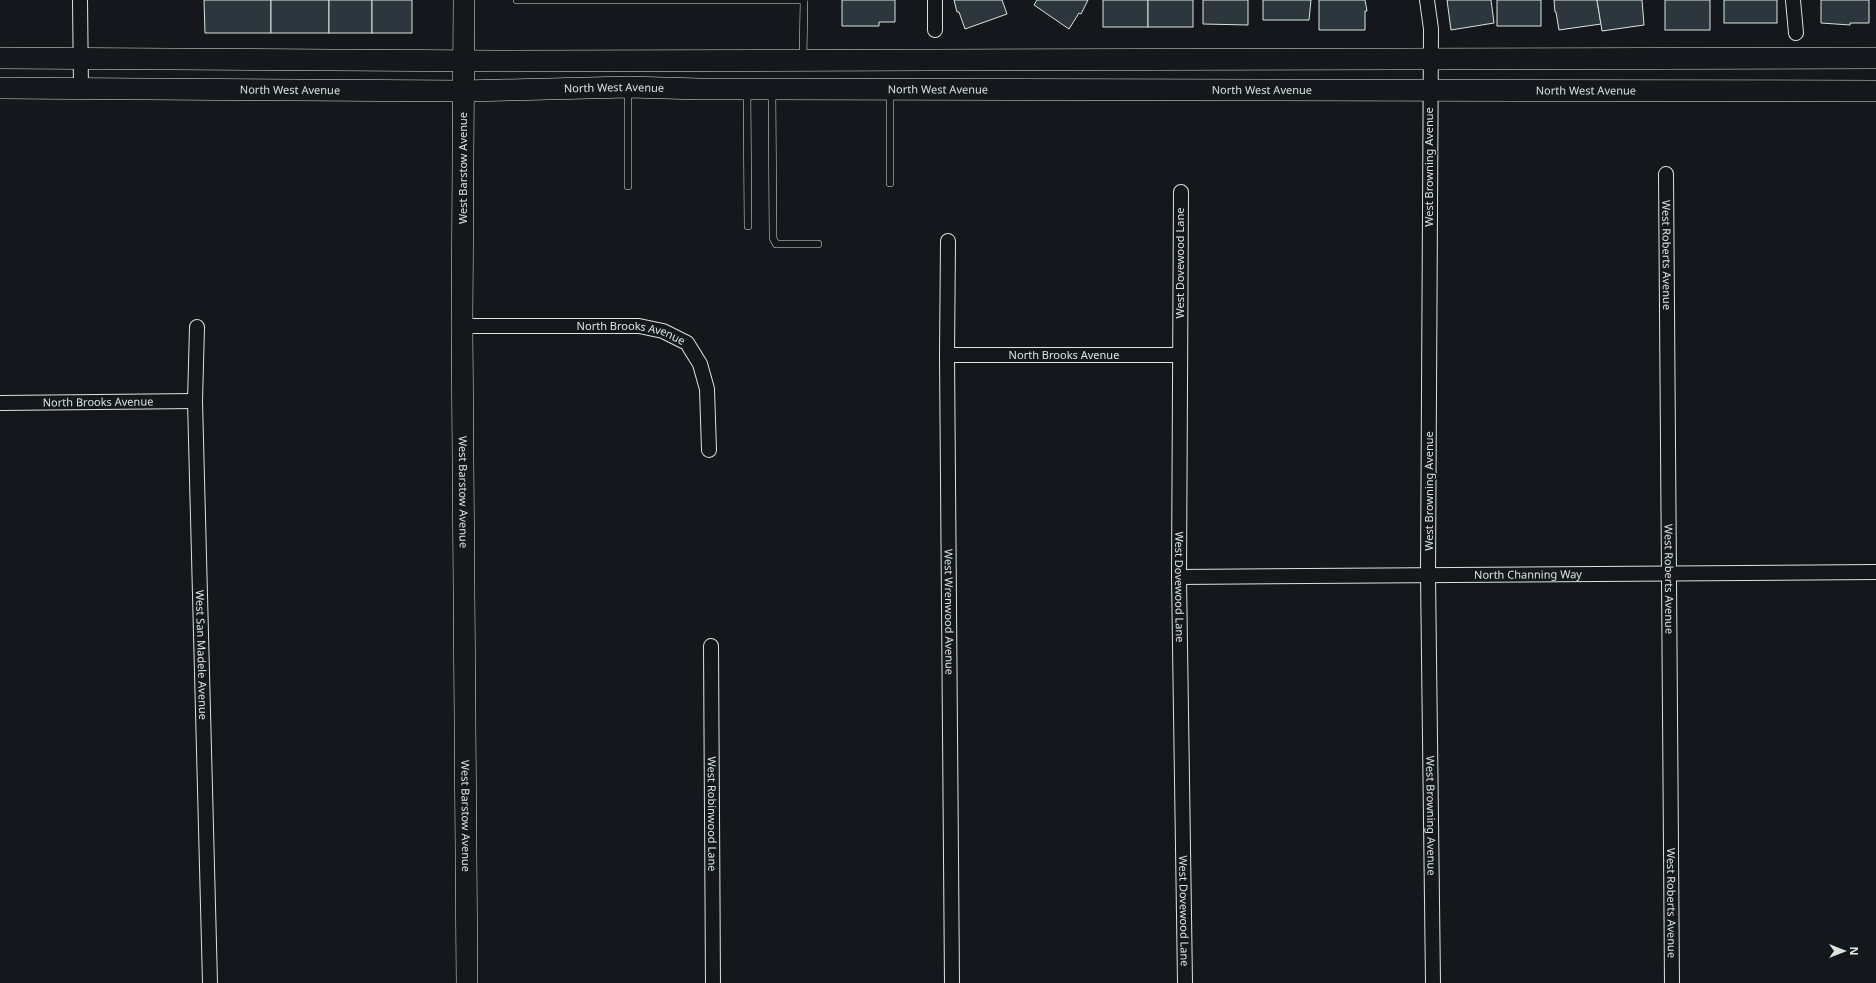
<svg xmlns="http://www.w3.org/2000/svg" width="1876" height="983" viewBox="0 0 1876 983" font-family="'Noto Sans',sans-serif">
	<style>
		.building { fill: #2c363c; stroke: #d8e6dc }
		.lines { fill: none; stroke-linecap: round; stroke-linejoin: round }
		.lane-casing { stroke: #d8e6dc; stroke-width: 8 }
		.street-casing { stroke: #d8e6dc; stroke-width: 16 }
		.secondary-casing { stroke: #d8e6dc; stroke-width: 22 }
		.lane { stroke: #14181c; stroke-width: 7 }
		.street { stroke: #14181c; stroke-width: 14 }
		.secondary { stroke: #14181c; stroke-width: 21 }
		.labels { text-anchor: middle; stroke-width: 3; stroke-linejoin: round; paint-order: stroke }
		.street-label { font-size: 11px; fill: #d8e6dc; stroke: #14181c }
	</style>
	<rect width="100%" height="100%" fill="#14181c"/>
	<!-- building -->
	<g class="building">
		<path d="M204,0H271V33H205Z"/>
		<rect x="271" y="0" width="58" height="33"/>
		<rect x="329" y="0" width="43" height="33"/>
		<rect x="372" y="0" width="40" height="33"/>
		<path d="M842,0H895V22H879V26H842Z"/>
		<path d="M954,0H1002L1007,14L965,29L959,12H957Z"/>
		<path d="M1037,0H1088L1081,14L1079,13L1069,29L1034,5Z"/>
		<rect x="1103" y="0" width="45" height="27"/>
		<rect x="1148" y="0" width="45" height="27"/>
		<path d="M1203,0H1248V25L1203,24Z"/>
		<path d="M1263,0H1311L1309,20H1263Z"/>
		<path d="M1319,0H1365L1367,11H1365V30H1319Z"/>
		<path d="M1447,0H1491L1494,23L1451,30Z"/>
		<rect x="1497" y="0" width="44" height="26"/>
		<path d="M1554,0H1597L1601,24L1559,30L1556,12H1555Z"/>
		<path d="M1597,0H1642L1644,25L1602,31Z"/>
		<rect x="1665" y="0" width="45" height="30"/>
		<rect x="1724" y="0" width="53" height="23"/>
		<path d="M1821,0H1869V23H1850V25L1821,23Z"/>
	</g>
	<g class="lines">
		<defs>
			<g id="lane">
				<path d="M517,0H804"/>
				<path d="M803,59L804,0"/>
				<path d="M628,90V186"/>
				<path d="M747,91L748,226"/>
				<path d="M772,91L773,238L776,244H818"/>
				<path d="M890,91V183"/>
			</g>
			<g id="street">
				<path d="M80,0L81,88"/>
				<path d="M935,0V30"/>
				<path id="s1" d="M1427,0L1431,29L1428,575L1433,983"/>
				<path d="M1793,0L1796,33"/>
				<path id="s2" d="M1666,174L1672,983"/>
				<path id="s3" d="M1181,192L1179,577L1185,983"/>
				<path id="s4" d="M948,241L947,355L952,983"/>
				<path id="s5" d="M462,326H639L663,331L687,343L700,364L707,389L709,450"/>
				<path id="s6" d="M197,327L195,401L210,983"/>
				<path id="s7" d="M947,355H1180"/>
				<path id="s8" d="M0,403L195,401"/>
				<path id="s9" d="M1179,577L1876,572"/>
				<path id="s10" d="M711,646L713,983"/>
			</g>
			<g id="secondary">
				<path id="s11" d="M464,0L462,326L467,983"/>
				<path d="M0,58L497,61L1876,58"/>
				<path id="s12" d="M0,88L464,91L628,87L700,89L1876,91"/>
			</g>
		</defs>
		<!-- lane casing -->
		<use href="#lane" class="lane-casing"/>
		<!-- street casing -->
		<use href="#street" class="street-casing"/>
		<!-- secondary casing -->
		<use href="#secondary" class="secondary-casing"/>
		<!-- lane -->
		<use href="#lane" class="lane"/>
		<!-- street -->
		<use href="#street" class="street"/>
		<!-- secondary -->
		<use href="#secondary" class="secondary"/>
	</g>
	<g class="labels">
		<!-- street labels -->
		<g class="street-label">
			<text dy="4" stroke="none"><textPath href="#s12" startOffset="290">North West Avenue</textPath></text>
			<text dy="4" stroke="none"><textPath href="#s12" startOffset="614">North West Avenue</textPath></text>
			<text dy="4" stroke="none"><textPath href="#s12" startOffset="938">North West Avenue</textPath></text>
			<text dy="4" stroke="none"><textPath href="#s12" startOffset="1262">North West Avenue</textPath></text>
			<text dy="4" stroke="none"><textPath href="#s12" startOffset="1586">North West Avenue</textPath></text>
			<text transform="translate(1429 167) rotate(-90)" y="4">West Browning Avenue</text>
			<text transform="translate(463 168) rotate(-90)" y="4">West Barstow Avenue</text>
			<text dy="4" stroke="none"><textPath href="#s2" startOffset="81">West Roberts Avenue</textPath></text>
			<text transform="translate(1180 263) rotate(-90)" y="4">West Dovewood Lane</text>
			<text dy="4" stroke="none"><textPath href="#s5" startOffset="170">North Brooks Avenue</textPath></text>
			<text dy="4" stroke="none"><textPath href="#s7" startOffset="117">North Brooks Avenue</textPath></text>
			<text dy="4" stroke="none"><textPath href="#s8" startOffset="98">North Brooks Avenue</textPath></text>
			<text transform="translate(1429 491) rotate(-90)" y="4">West Browning Avenue</text>
			<text dy="4" stroke="none"><textPath href="#s11" startOffset="492">West Barstow Avenue</textPath></text>
			<text dy="4" stroke="none"><textPath href="#s9" startOffset="349">North Channing Way</textPath></text>
			<text dy="4" stroke="none"><textPath href="#s2" startOffset="405">West Roberts Avenue</textPath></text>
			<text dy="4" stroke="none"><textPath href="#s3" startOffset="395">West Dovewood Lane</textPath></text>
			<text dy="4" stroke="none"><textPath href="#s4" startOffset="371">West Wrenwood Avenue</textPath></text>
			<text dy="4" stroke="none"><textPath href="#s6" startOffset="328">West San Madele Avenue</textPath></text>
			<text dy="4" stroke="none"><textPath href="#s10" startOffset="168">West Robinwood Lane</textPath></text>
			<text dy="4" stroke="none"><textPath href="#s11" startOffset="816">West Barstow Avenue</textPath></text>
			<text dy="4" stroke="none"><textPath href="#s1" startOffset="816">West Browning Avenue</textPath></text>
			<text dy="4" stroke="none"><textPath href="#s2" startOffset="729">West Roberts Avenue</textPath></text>
			<text dy="4" stroke="none"><textPath href="#s3" startOffset="719">West Dovewood Lane</textPath></text>
		</g>
	</g>
	<!-- north arrow -->
	<g transform="translate(1844 951) rotate(90)" stroke="#14181c" stroke-width="3" paint-order="stroke">
	<path d="M0-3L7 15L0 10L-7 15Z" fill="#d8e6dc"/>
	<text y="-6" font-size="11" font-weight="bold" text-anchor="middle" fill="#d8e6dc">N</text>
	</g>
</svg>
